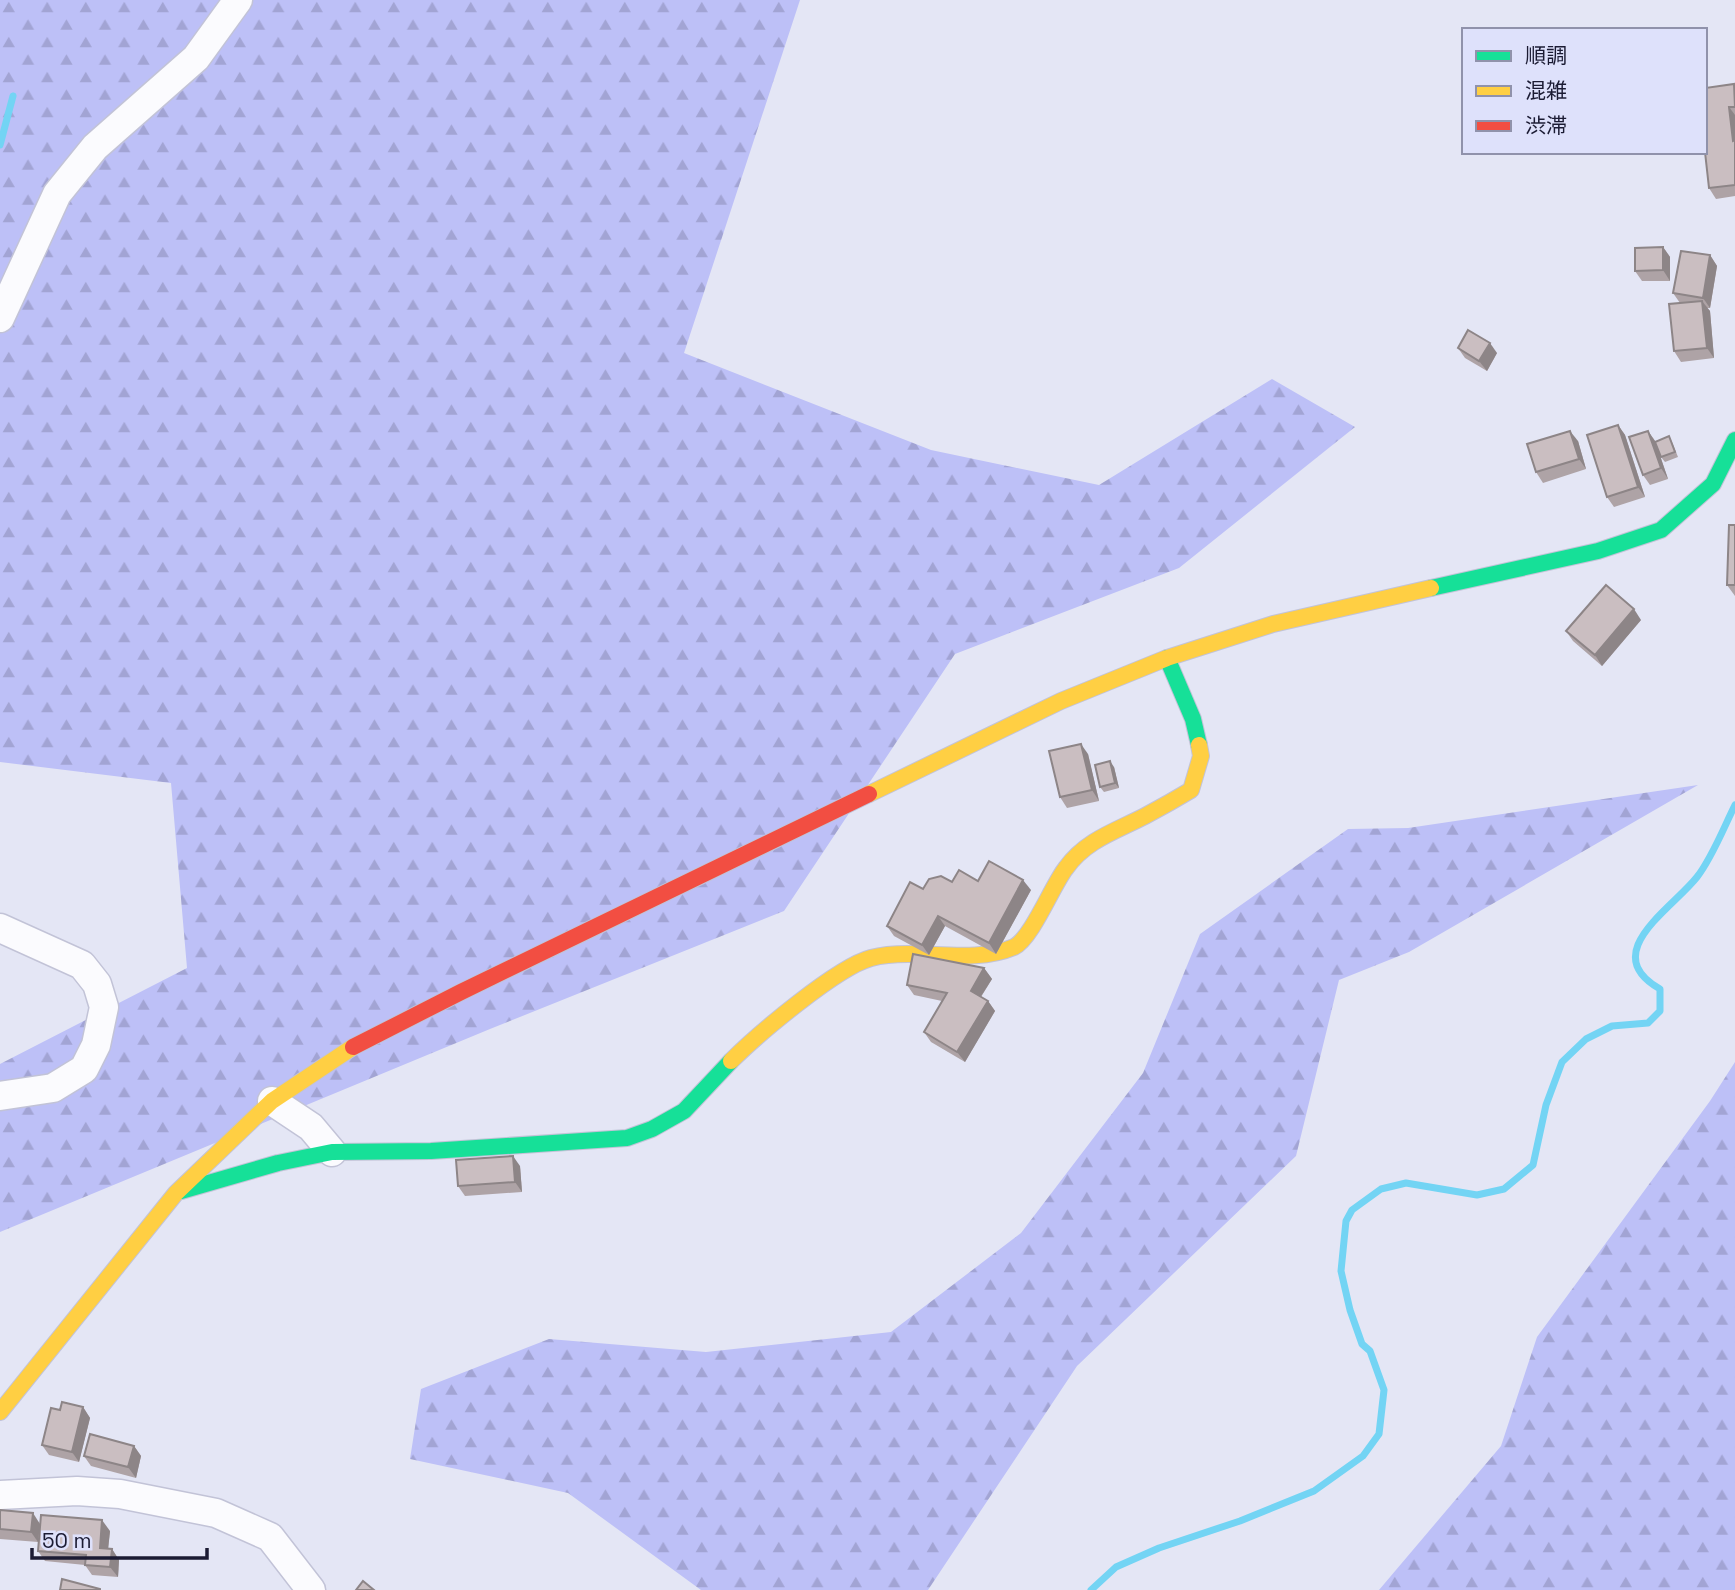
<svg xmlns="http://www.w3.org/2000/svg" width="1735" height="1590" viewBox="0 0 1735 1590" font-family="'Space Grotesk','Noto Sans JP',sans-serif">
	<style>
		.forest { fill: url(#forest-firs) }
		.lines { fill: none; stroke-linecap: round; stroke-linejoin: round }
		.stream { stroke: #73d4f4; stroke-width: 7 }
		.street-casing { stroke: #c2c3d7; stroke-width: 31 }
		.fast-casing { stroke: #c2c3d7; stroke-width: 18 }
		.slow-casing { stroke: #c2c3d7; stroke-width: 18 }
		.jam-casing { stroke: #c2c3d7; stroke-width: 18 }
		.street { stroke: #fbfbfe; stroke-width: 28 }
		.fast { stroke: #16e098; stroke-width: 16 }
		.slow { stroke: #ffcf43; stroke-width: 16 }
		.jam { stroke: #f24e42; stroke-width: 16 }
		.wall { fill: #aea3a6 }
		.shaded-wall { fill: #8d8587 }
		.building { fill: #cabec1; stroke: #8d8587; stroke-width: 2 }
	</style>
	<defs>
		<pattern id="forest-firs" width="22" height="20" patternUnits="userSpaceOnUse" patternTransform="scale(1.75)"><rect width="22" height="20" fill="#bdc0f7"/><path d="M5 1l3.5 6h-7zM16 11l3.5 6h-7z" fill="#a2a4d4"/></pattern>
	</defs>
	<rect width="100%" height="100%" fill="#e4e6f5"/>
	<!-- forest -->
	<g class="forest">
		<path d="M0,0H800L684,353L931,450L1099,485L1272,379L1355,427L1179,568L955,654L784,911L490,1029L0,1232V1064L187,968L171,783L0,762Z"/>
		<path d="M1698,785L1409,952L1339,980L1296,1156L1077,1366L928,1590H701L568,1493L410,1459L421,1389L549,1339L706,1352L891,1332L1021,1233L1143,1073L1200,934L1348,829L1408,828Z"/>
		<path d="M1735,1062V1590H1379L1501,1446L1537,1337L1710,1101Z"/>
	</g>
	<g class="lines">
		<!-- stream -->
		<g class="stream">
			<path d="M0,145L13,96"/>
			<path d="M1091,1590L1116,1567L1159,1548L1240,1521L1314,1491L1363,1456L1379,1434L1384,1390L1370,1351L1362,1344L1350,1310L1341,1271L1346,1221L1352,1210L1381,1189L1406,1183L1477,1195L1504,1189L1533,1165L1546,1105L1562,1062L1586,1039L1612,1026L1648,1023L1660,1011V989C1597,953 1672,909 1697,877C1712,858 1724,827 1735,805"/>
		</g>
		<defs>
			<g id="street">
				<path d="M0,318L57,194L95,147L196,58L238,0"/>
				<path d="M0,928L82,965L97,984L104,1007L96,1045L84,1069L53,1088L0,1096"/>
				<path d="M272,1101L311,1127L332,1152"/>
				<path d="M0,1495L77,1491L120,1494L216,1513L270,1537L311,1590"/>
			</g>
			<g id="fast">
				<path d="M1431,588L1598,551L1661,530L1713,484L1735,440"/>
				<path d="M1167,658L1193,719L1199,745"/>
				<path d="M181,1191L278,1163L332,1152L431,1151L627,1138L652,1129L684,1111L731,1061"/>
			</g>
			<g id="slow">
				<path d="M869,794L1061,701L1167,658L1273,624L1431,588"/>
				<path d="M731,1061C757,1035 837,967 871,958C882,955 897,954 908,954C943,954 981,961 1014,947C1032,938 1053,884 1066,868C1086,840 1116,831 1145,816C1160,808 1176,799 1191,790L1201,756L1199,745"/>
				<path d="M0,1412L176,1193L272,1101L353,1047"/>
			</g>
			<path id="jam" d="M353,1047L461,992L869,794"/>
		</defs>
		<!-- street casing -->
		<use href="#street" class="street-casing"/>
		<!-- fast casing -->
		<use href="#fast" class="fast-casing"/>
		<!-- slow casing -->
		<use href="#slow" class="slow-casing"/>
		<!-- jam casing -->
		<use href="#jam" class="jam-casing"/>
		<!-- street -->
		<use href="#street" class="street"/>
		<!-- fast -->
		<use href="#fast" class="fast"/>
		<!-- slow -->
		<use href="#slow" class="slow"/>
		<!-- jam -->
		<use href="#jam" class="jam"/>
	</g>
	<!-- wall -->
	<g class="wall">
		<path d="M1734,84L1735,86V196L1716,199L1709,188Z"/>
		<path d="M1663,247L1670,257V281H1642L1635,271Z"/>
		<path d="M1710,255L1717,266L1710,308H1707L1710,311L1714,358L1681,362L1674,351L1680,303L1673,293Z"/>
		<path d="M1458,348L1497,353L1487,371L1465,358Z"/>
		<path d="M1618,425L1625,435L1645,497L1614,507L1607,497Z"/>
		<path d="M1648,431L1655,441L1668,479L1650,485L1643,475Z"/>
		<path d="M1669,436L1672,442L1678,457L1665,462L1661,457Z"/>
		<path d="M1578,441L1586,469L1543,483L1536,472Z"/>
		<path d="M1735,525V596L1727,585Z"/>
		<path d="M1641,620L1602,666L1573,641L1566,631Z"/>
		<path d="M1088,754L1099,801L1067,808L1060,797Z"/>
		<path d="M1114,767L1119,788L1104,792L1100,787Z"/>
		<path d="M978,881L1031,890L996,954L945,926L929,955L894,936L887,926L923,889L952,882Z"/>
		<path d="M984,968L992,979L981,997L988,1001L995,1011L965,1062L931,1042L924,1032L942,1001L914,995L907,985Z"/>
		<path d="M520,1166L522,1192L465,1196L458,1186Z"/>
		<path d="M83,1407L90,1418L79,1462L49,1455L42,1445L60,1410Z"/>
		<path d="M134,1446L141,1456L136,1478L91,1466L84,1456Z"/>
		<path d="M0,1510L40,1524L38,1542L0,1539Z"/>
		<path d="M110,1531L108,1549H112L119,1560L118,1577L92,1575L85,1565L45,1561L38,1551Z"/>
	</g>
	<!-- shaded-wall -->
	<g class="shaded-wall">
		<path d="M1729,107L1735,115V143L1733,141Z"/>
		<path d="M1663,247L1670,257V281L1663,270Z"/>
		<path d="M1710,255L1717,266L1710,308L1703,298Z"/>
		<path d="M1702,301L1710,311L1714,358L1707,348Z"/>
		<path d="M1490,343L1497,353L1487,371L1479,361Z"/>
		<path d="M1618,425L1625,435L1645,497L1638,487Z"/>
		<path d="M1570,431L1578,441L1586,469L1579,459Z"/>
		<path d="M1648,431L1655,441L1668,479L1661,468Z"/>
		<path d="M1634,609L1641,620L1602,666L1595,655Z"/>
		<path d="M1081,744L1088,754L1099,801L1092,790Z"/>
		<path d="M1110,761L1114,767L1119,788L1115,783Z"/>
		<path d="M1023,880L1031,890L996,954L989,943Z"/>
		<path d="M938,916L945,926L929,955L922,945Z"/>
		<path d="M984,968L992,979L978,1001L971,991Z"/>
		<path d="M988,1001L995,1011L965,1062L957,1052Z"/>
		<path d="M513,1156L520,1166L522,1192L515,1182Z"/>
		<path d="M83,1407L90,1418L79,1462L72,1452Z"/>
		<path d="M134,1446L141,1456L136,1478L128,1467Z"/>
		<path d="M33,1513L40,1524L38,1542L31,1532Z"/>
		<path d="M102,1520L110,1531L107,1559L100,1548Z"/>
		<path d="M112,1549L119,1560L118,1577L110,1567Z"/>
	</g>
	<!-- building -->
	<g class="building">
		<path d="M1734,84L1735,107H1729L1733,141L1735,140V185L1709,188L1705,152V88Z"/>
		<path d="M1663,247V270L1635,271V248Z"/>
		<path d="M1681,251L1710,255L1703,298L1673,293Z"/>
		<path d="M1702,301L1707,348L1674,351L1669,304Z"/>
		<path d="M1468,330L1490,343L1479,361L1458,348Z"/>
		<path d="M1618,425L1638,487L1607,497L1587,435Z"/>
		<path d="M1570,431L1579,459L1536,472L1527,444Z"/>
		<path d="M1648,431L1661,468L1643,475L1629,437Z"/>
		<path d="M1669,436L1675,452L1661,457L1655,442Z"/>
		<path d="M1729,525H1735V585H1727Z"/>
		<path d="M1606,585L1634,609L1595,655L1566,631Z"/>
		<path d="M1081,744L1092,790L1060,797L1049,751Z"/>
		<path d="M1110,761L1115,783L1100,787L1095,765Z"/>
		<path d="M989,861L1023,880L989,943L938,916L922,945L887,926L910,882L923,889L929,879L941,876L952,882L959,870L978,881Z"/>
		<path d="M913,954L984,968L971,991L988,1001L957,1052L924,1032L947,993L907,985Z"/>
		<path d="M513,1156L515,1182L458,1186L456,1160Z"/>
		<path d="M62,1402L83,1407L72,1452L42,1445L51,1408L60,1410Z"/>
		<path d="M90,1434L134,1446L128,1467L84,1456Z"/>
		<path d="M0,1510L33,1513L31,1532L0,1529Z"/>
		<path d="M41,1515L102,1520L100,1548L112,1549L110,1567L85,1565L86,1555L38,1551Z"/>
		<path d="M62,1579L100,1589V1590H60Z"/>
		<path d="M363,1581L374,1590H356Z"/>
	</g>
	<!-- legend -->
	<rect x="1462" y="28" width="245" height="126" fill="#dee1fb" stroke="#9092ab" stroke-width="2"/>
	<rect x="1476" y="51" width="35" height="10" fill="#16e098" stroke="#9092ab" stroke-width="2"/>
	<text x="1525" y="63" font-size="21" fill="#1b1b33">順調</text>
	<rect x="1476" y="86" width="35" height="10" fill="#ffcf43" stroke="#9092ab" stroke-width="2"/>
	<text x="1525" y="98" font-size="21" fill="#1b1b33">混雑</text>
	<rect x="1476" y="121" width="35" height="10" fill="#f24e42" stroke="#9092ab" stroke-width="2"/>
	<text x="1525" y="133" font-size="21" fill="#1b1b33">渋滞</text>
	<!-- scale -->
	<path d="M32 1548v10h175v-10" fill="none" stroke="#1b1b33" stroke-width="3.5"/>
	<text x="42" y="1548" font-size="21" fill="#1b1b33" stroke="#dee1fb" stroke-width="5" paint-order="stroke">50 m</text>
</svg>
